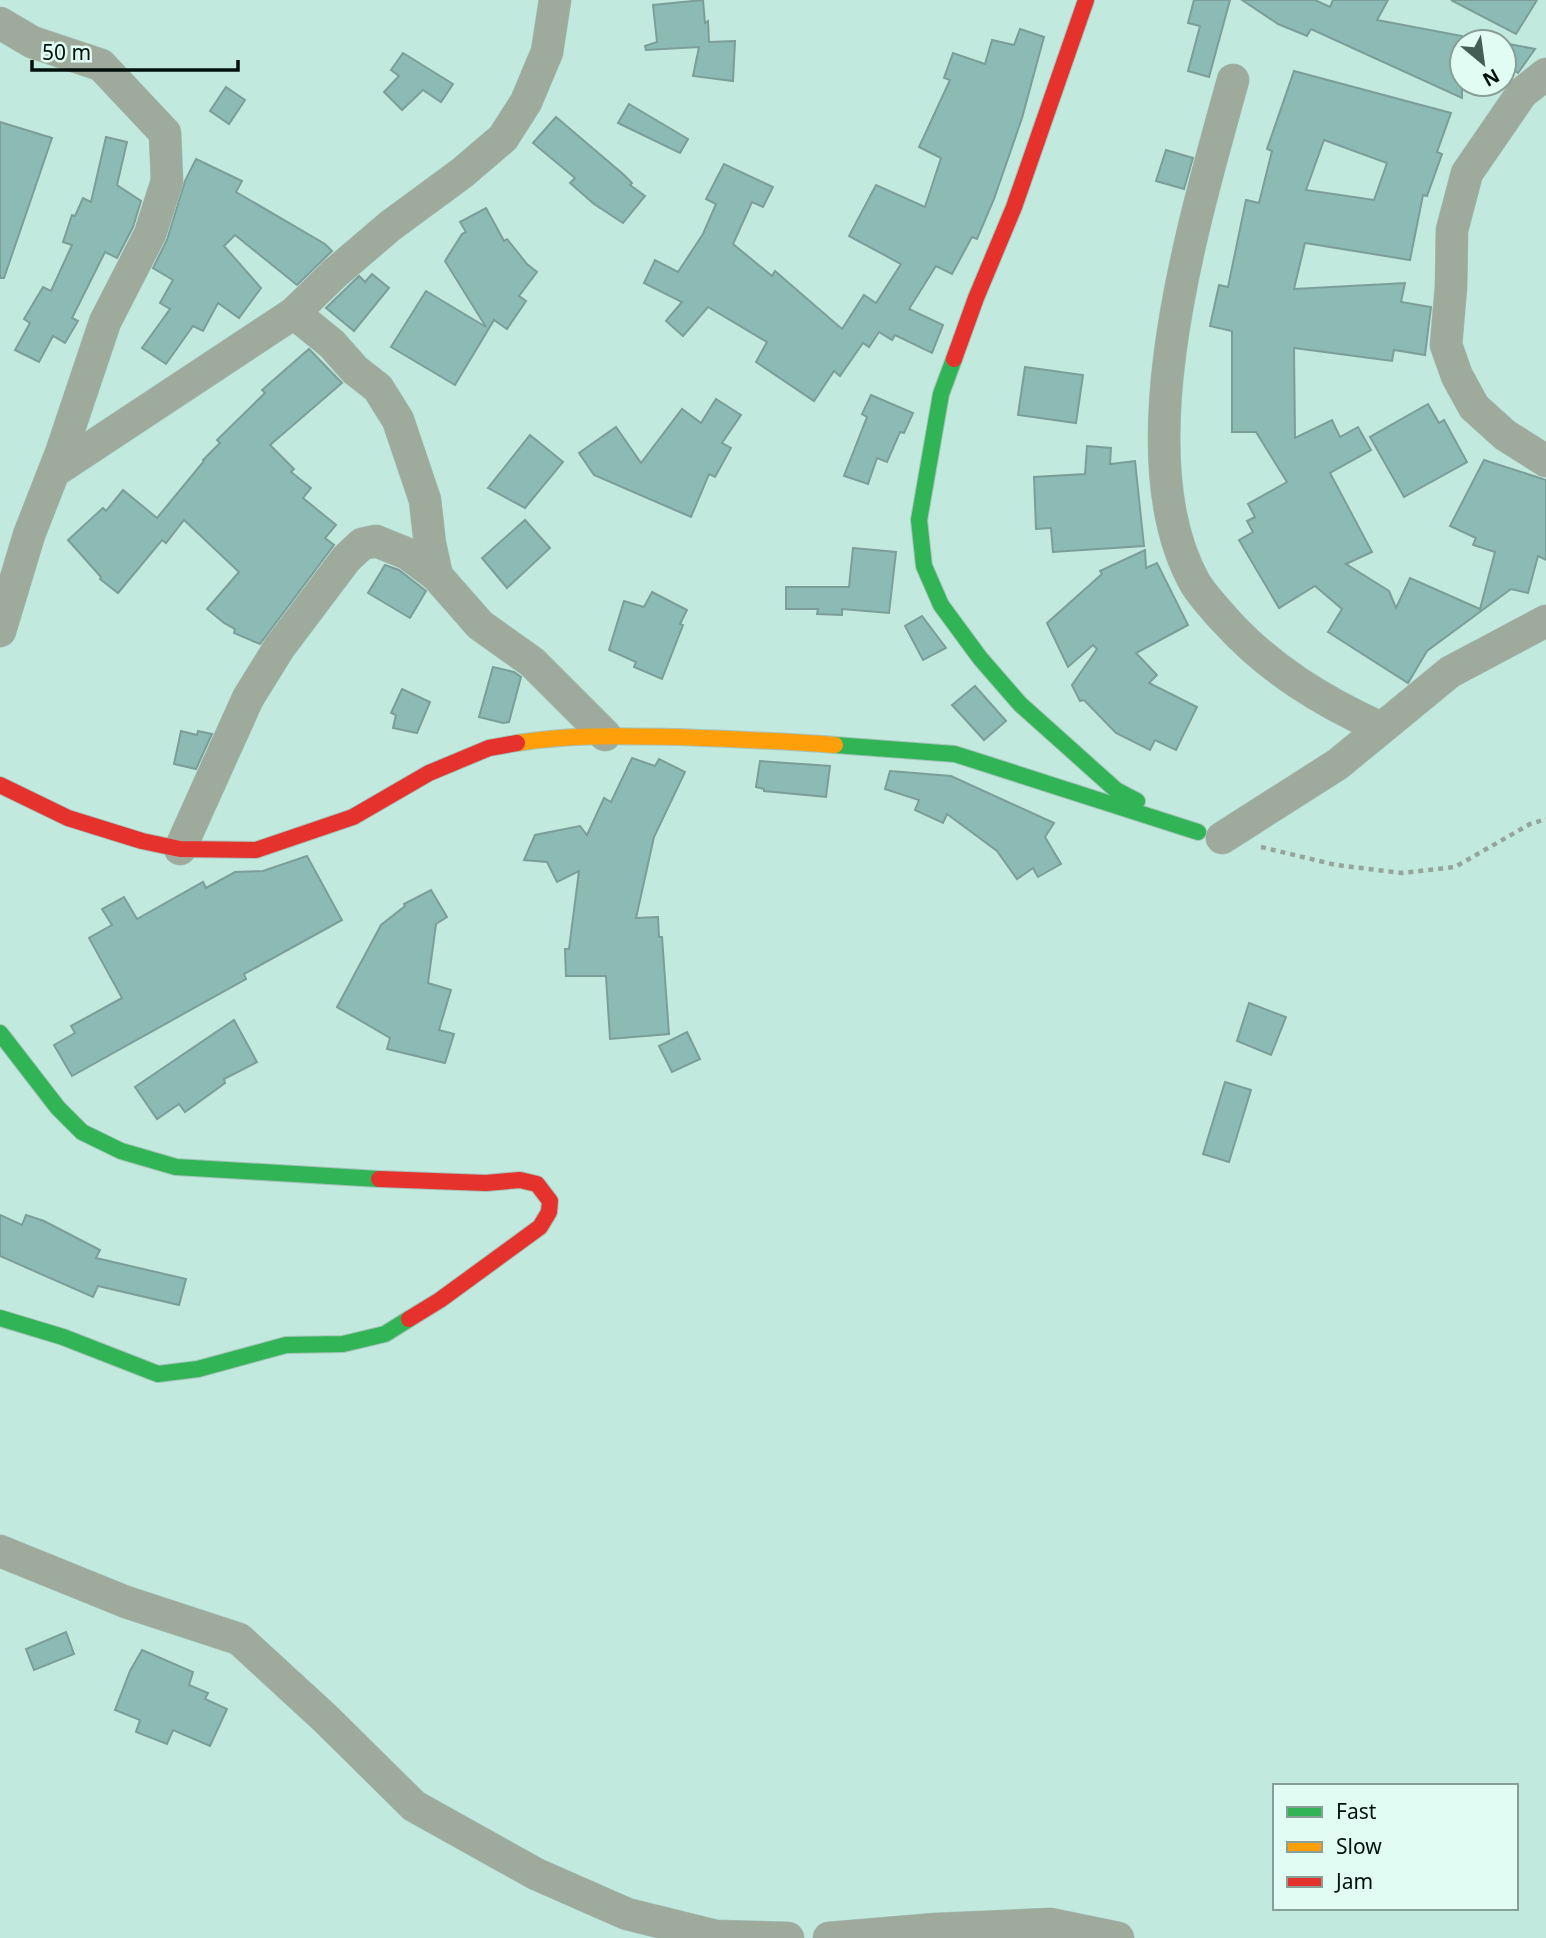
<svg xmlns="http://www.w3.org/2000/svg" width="1546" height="1938" viewBox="0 0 1546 1938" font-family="'Noto Sans',sans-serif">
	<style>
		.building { fill: #8cbab4; stroke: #7c9e99; stroke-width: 2; fill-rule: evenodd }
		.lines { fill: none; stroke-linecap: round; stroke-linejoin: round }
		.street-casing { stroke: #a5c3ba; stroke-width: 33 }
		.fast-casing { stroke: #a5c3ba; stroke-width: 18 }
		.slow-casing { stroke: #a5c3ba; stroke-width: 18 }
		.jam-casing { stroke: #a5c3ba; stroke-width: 18 }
		.path { stroke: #95a59b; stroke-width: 4.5; stroke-dasharray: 5 5; stroke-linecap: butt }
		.street { stroke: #9daa9c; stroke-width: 32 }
		.fast { stroke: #30b455; stroke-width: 16 }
		.slow { stroke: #ff9f0a; stroke-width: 16 }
		.jam { stroke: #e5322d; stroke-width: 16 }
	</style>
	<rect width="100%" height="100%" fill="#c1e9dd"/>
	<!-- building -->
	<g class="building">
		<path d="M703,0L705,23L708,21L709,42L735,41L733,81L693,76L699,47L646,50L645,46L657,42L653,5Z"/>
		<path d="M1194,0H1230L1209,77L1188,71L1200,26L1188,23Z"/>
		<path d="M1242,0H1315L1330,7L1333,0H1388L1377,20L1462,36V98L1311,29L1307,36L1278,24Z"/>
		<path d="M1451,0H1537L1516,34Z"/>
		<path d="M1020,29L1044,37L1022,118L994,199L977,239L972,237L952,274L936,266L909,309L943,325L932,353L895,335L892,340L879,332L869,347L863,343L840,376L834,371L814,401L756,362L767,342L708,307L683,336L666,321L682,302L644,283L655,260L678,272L703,234L716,204L706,199L724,164L773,187L763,207L752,202L733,244L772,276L775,271L842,329L864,295L876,303L901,264L849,236L876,185L925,207L941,158L919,147L950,80L944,78L953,53L985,64L992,40L1014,45Z"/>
		<path d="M1504,43L1535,49L1518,73L1504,64Z"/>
		<path d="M403,53L453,84L441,102L423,90L402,110L384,92L399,76L391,70Z"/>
		<path d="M1294,71L1451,113L1437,152L1442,154L1427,196L1423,195L1410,260L1305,243L1294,289L1405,283L1401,302L1431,307L1425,355L1394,350L1392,361L1294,348L1295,438L1332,420L1340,437L1358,427L1371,450L1330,473L1372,552L1346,564L1389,591L1396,608L1410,578L1480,609L1495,552L1473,545L1476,538L1450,526L1484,460L1546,480V560L1538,556L1528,593L1511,589L1427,651L1408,683L1328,632L1342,609L1315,586L1279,608L1239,540L1253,532L1247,521L1255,517L1248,504L1287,482L1256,432H1232V331L1210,326L1219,285L1228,287L1246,200L1259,203L1272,151L1267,149ZM1324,140L1387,163L1374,200L1306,190Z"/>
		<path d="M226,87L245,100L229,124L210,111Z"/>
		<path d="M629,104L688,139L680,153L618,123Z"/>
		<path d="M556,117L623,174L632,183L630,185L645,196L623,223L594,204L570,183L575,178L533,143Z"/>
		<path d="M0,122L52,138L4,278H0Z"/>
		<path d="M106,137L127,142L117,185L141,201L133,227L117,258L105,252L72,318L78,321L65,343L53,336L39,362L15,350L30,323L24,319L43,287L51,291L72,245L63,242L72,215L75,216L83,198L91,202Z"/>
		<path d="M1166,150L1193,158L1184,189L1156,181Z"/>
		<path d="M196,159L242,181L236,192L325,244L332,251L297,285L235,235L224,246L261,288L239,318L218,303L203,331L193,326L166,364L142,348L170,309L160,303L173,280L153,268L167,240L185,181Z"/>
		<path d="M486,208L504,241L507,239L527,264L537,272L519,296L526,301L507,329L494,320L455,385L391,347L426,291L486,327L445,261L462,234L466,232L460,222Z"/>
		<path d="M372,274L389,288L354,331L326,308L359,276L365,282Z"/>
		<path d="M309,349L342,383L270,445L294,469L291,472L311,488L303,498L336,525L325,538L334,545L260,644L234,633L235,629L224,623L207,609L239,572L184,520L166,543L162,540L118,593L100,579L101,577L68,540L103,508L106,511L123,490L157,518L204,461L203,460L220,443L217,440L265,393L262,390Z"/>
		<path d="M1025,367L1083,375L1076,423L1018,415Z"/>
		<path d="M871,395L913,413L904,433L900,432L887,462L877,458L868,484L844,476L867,417L862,414Z"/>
		<path d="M716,399L741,415L722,443L731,448L715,477L709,474L691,517L594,475L579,453L616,427L641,463L682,409L701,423Z"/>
		<path d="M1428,404L1439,423L1444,420L1467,462L1404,497L1370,437Z"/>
		<path d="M530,435L563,462L525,508L488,488Z"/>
		<path d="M1087,446L1111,448L1110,464L1135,461L1144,546L1053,552L1051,528L1036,529L1034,477L1085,474Z"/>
		<path d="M525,520L550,548L507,588L482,558Z"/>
		<path d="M853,548L896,552L889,613L842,609V615L817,614L818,609H786V587H849Z"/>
		<path d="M1145,550L1146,568L1157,563L1188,625L1136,653L1157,675L1149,683L1197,707L1176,750L1155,740L1150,750L1116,733L1084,700L1080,701L1072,685L1097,649L1093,645L1068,667L1047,623L1102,574L1100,571Z"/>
		<path d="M385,565L399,570L426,591L410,618L368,593Z"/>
		<path d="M652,592L687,610L680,624L683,625L662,679L634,667L636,662L609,650L624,601L644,607Z"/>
		<path d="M922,616L946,648L923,660L905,626Z"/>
		<path d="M493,667L514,672L521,677L509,722L503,723L479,717Z"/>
		<path d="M975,686L1006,721L984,740L952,705Z"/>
		<path d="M402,689L430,702L417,733L393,728L396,715L391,713Z"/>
		<path d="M181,731L197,735L198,731L212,734L196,769L174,764Z"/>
		<path d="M632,758L655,766L659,759L685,772L654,837L636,918L658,917L659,937H662L669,1034L610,1039L606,976H566L565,949H569L579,871L557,882L547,862L524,860L535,835L580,826L587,835L604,798L611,802Z"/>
		<path d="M760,761L830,766L826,797L764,791V789L756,787Z"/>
		<path d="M890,771L951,776L1054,823L1045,837L1061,864L1038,877L1033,868L1017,879L997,851L947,814L943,823L915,810L919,800L885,789Z"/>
		<path d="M307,856L342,920L244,974L246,979L72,1076L54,1045L75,1033L71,1026L122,998L89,938L112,925L102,909L124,897L137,919L203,882L206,888L235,872L263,871Z"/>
		<path d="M431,890L447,917L436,924L428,983L451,990L439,1030L454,1034L445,1063L387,1049L390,1038L337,1007L381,925L405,906L404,904Z"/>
		<path d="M1249,1003L1286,1017L1271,1055L1237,1041Z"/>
		<path d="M234,1020L257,1062L224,1079L225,1083L185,1112L179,1104L157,1119L135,1087Z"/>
		<path d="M687,1032L700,1059L672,1072L659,1046Z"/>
		<path d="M1225,1082L1251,1090L1229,1162L1203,1154Z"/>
		<path d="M0,1215L22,1225L26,1215L44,1221L100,1250L96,1258L186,1279L179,1305L98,1286L93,1297L0,1256Z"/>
		<path d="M66,1632L74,1654L34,1670L26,1649Z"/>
		<path d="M142,1650L193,1672L189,1685L208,1693L205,1699L227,1709L210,1746L173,1730L167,1744L136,1732L140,1720L115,1710L130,1671Z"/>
	</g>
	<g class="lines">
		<defs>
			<g id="street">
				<path d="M0,23L32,42L101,65L165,133L167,181L150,234L105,322L61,453L29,535L0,631"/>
				<path d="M1546,74L1522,93L1467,173L1452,230L1451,287L1446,345L1457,376L1474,407L1505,435L1546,461"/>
				<path d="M1233,80C1196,216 1122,453 1195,583C1203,596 1215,609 1225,620C1269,669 1322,701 1381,728"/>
				<path d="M294,313L332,344L355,370L378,388L398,420L425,500L430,544L437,576L480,625L532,662L605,735"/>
				<path d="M55,471L294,313L335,273L390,226L462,173L503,138L526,102L547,52L555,0"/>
				<path d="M1222,838L1338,764L1450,672L1546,621"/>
				<path d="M180,849L248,698L279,648L346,559L362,544L376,541L408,554L437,576"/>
				<path d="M0,1551L126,1602L239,1639L326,1719L414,1806L536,1874L627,1914L716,1936L788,1938"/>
				<path d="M829,1938L936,1929L1050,1924L1118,1938"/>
			</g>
			<g id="fast">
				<path d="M954,359L941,394L919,520L924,566L941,605L980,658L1020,704L1116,790L1137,801"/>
				<path d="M835,745L955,754L1198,832"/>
				<path d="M0,1033L58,1108L82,1132L121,1151L176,1167L379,1179"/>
				<path d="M0,1318L63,1337L158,1374L198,1369L286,1345L343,1344L385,1334L409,1319"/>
			</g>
			<path id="slow" d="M517,743C571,734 624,736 678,737C731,739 783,741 835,745"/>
			<g id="jam">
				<path d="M954,359L976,298L1014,207L1086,0"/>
				<path d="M0,785L68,818L142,841L180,849L256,850L353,817L429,773L489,748L517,743"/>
				<path d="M379,1179L486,1183L520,1180L537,1184L550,1201L549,1212L540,1227L440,1300L409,1319"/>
			</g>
		</defs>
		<!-- street casing -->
		<use href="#street" class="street-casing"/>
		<!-- fast casing -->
		<use href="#fast" class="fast-casing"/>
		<!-- slow casing -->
		<use href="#slow" class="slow-casing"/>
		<!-- jam casing -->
		<use href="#jam" class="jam-casing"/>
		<!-- path -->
		<path class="path" d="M1261,847L1336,865L1402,873L1455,867L1530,824L1546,819"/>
		<!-- street -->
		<use href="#street" class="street"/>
		<!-- fast -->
		<use href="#fast" class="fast"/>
		<!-- slow -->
		<use href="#slow" class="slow"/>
		<!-- jam -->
		<use href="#jam" class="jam"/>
	</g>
	<!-- legend -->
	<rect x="1273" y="1784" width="245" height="126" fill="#e1fdf3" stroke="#879f97" stroke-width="2"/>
	<rect x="1287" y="1807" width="35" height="10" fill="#30b455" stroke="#879f97" stroke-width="2"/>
	<text x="1336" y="1819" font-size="21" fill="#00110c">Fast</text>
	<rect x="1287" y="1842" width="35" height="10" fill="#ff9f0a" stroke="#879f97" stroke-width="2"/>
	<text x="1336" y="1854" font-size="21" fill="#00110c">Slow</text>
	<rect x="1287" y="1877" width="35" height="10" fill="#e5322d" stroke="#879f97" stroke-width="2"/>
	<text x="1336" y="1889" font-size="21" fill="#00110c">Jam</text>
	<!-- north arrow -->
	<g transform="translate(1483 63) rotate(151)"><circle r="33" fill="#e1fdf3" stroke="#879f97" stroke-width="2"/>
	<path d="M0-5L12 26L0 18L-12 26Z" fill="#445d55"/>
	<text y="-10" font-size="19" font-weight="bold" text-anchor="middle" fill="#00110c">N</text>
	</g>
	<!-- scale -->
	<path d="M32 60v10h206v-10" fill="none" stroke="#00110c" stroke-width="3.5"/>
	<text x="42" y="60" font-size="21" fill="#00110c" stroke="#e1fdf3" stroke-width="5" paint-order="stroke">50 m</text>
</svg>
